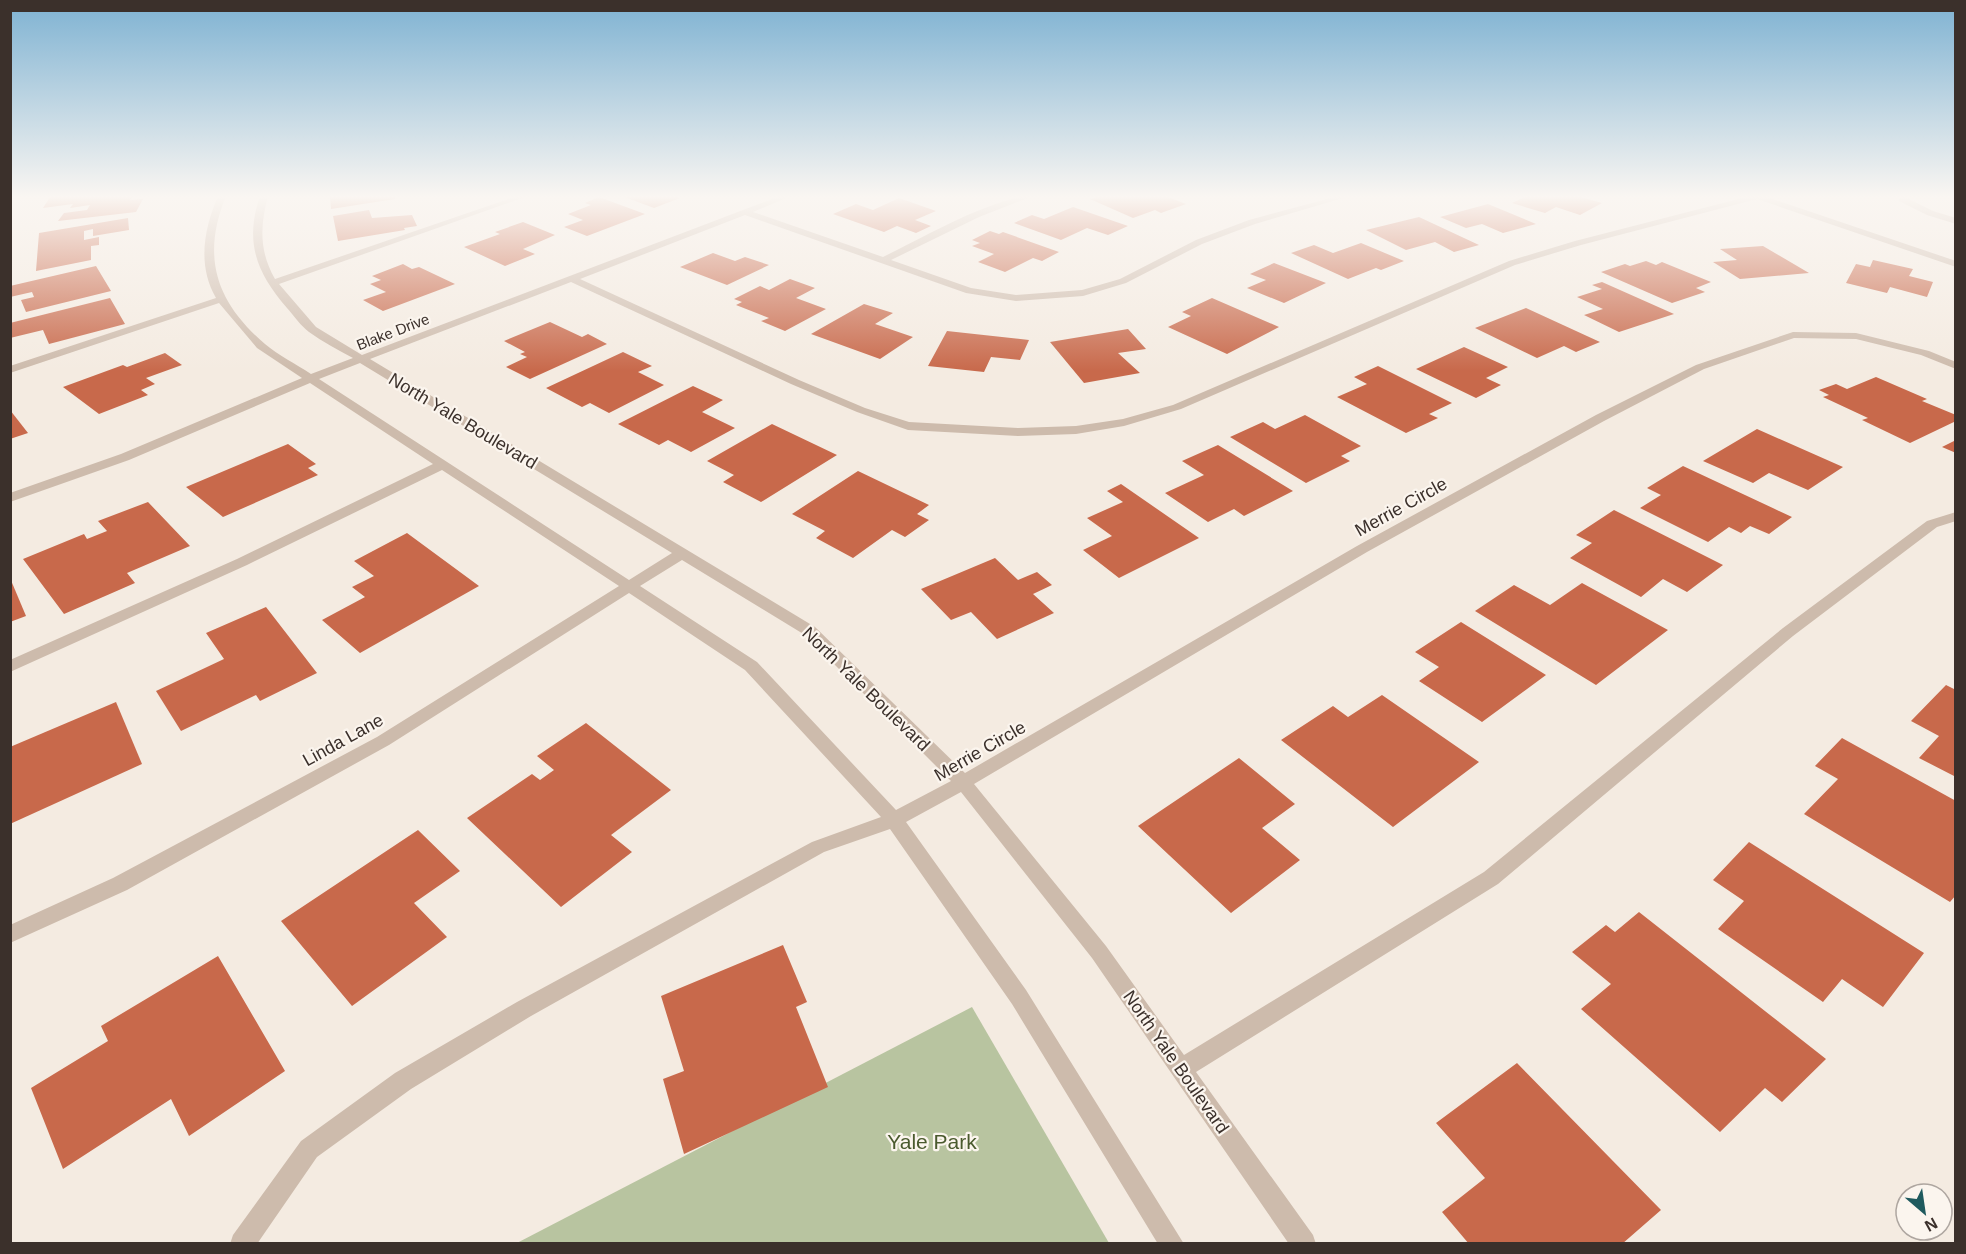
<svg xmlns="http://www.w3.org/2000/svg" width="1966" height="1254" viewBox="0 0 1966 1254" font-family="Helvetica,sans-serif">
	<style>
		.green { fill: #b8c4a0 }
		.building { fill: #c8694b }
		.lines { fill: none; stroke-linecap: round; stroke-linejoin: round }
		.minor { fill: #cdbbac; fill-rule: evenodd }
		.labels { text-anchor: middle; stroke-width: 4.5; stroke-linejoin: round; paint-order: stroke }
		.far-street-label { font-size: 15px; fill: #3b302b; stroke: #fbf5ee }
		.street-label { font-size: 18px; fill: #3b302b; stroke: #fbf5ee }
		.near-park-label { font-size: 21px; fill: #4a5a2e; stroke: #fbf5ee }
	</style>
	<rect width="100%" height="100%" fill="#f4ebe1"/>
	<!-- green -->
	<path class="green" d="M972,1007L1109,1243L515,1244Z"/>
	<!-- building -->
	<g class="building">
		<path d="M61,196H133L130,200L143,199L136,212L58,221L64,213L87,210L90,205L70,208L73,204L43,208L50,197Z"/>
		<path d="M330,196H395V199L331,209Z"/>
		<path d="M622,196H673L680,198L654,208Z"/>
		<path d="M1101,196H1165L1186,204L1161,213L1155,210L1133,218L1090,199Z"/>
		<path d="M1527,196H1577L1602,203L1580,215L1556,207L1545,213L1512,203Z"/>
		<path d="M599,197L645,214L587,236L564,227L583,220L568,214L591,205L585,203Z"/>
		<path d="M899,198L936,211L915,220L931,226L916,233L897,226L884,232L833,214L856,204L873,210Z"/>
		<path d="M1488,204L1536,224L1503,233L1482,224L1466,228L1440,217Z"/>
		<path d="M1073,207L1128,226L1108,235L1087,228L1061,240L1014,223L1032,215L1044,219Z"/>
		<path d="M369,210L372,218L412,215L417,226L404,228L405,230L338,241L333,216Z"/>
		<path d="M1419,217L1479,245L1454,252L1435,242L1406,250L1366,230Z"/>
		<path d="M128,218L129,230L93,236V229L84,231V240L99,237V245L91,246V260L36,271L39,233Z"/>
		<path d="M523,222L555,235L523,249L535,254L505,266L464,247L500,234L495,232Z"/>
		<path d="M990,231L999,234L1003,232L1059,252L1042,261L1033,258L1005,272L978,262L994,254L972,246L980,243L972,240Z"/>
		<path d="M1361,243L1404,261L1381,270L1376,268L1348,279L1291,253L1314,245L1333,253Z"/>
		<path d="M1763,246L1809,273L1740,279L1713,262L1737,260L1720,249Z"/>
		<path d="M713,253L735,261L745,257L769,265L727,285L680,267Z"/>
		<path d="M1873,260L1913,269L1909,276L1933,282L1927,297L1890,287L1887,293L1846,283L1856,264L1870,267Z"/>
		<path d="M1646,261L1656,265L1662,262L1711,282L1696,288L1705,292L1672,303L1601,272L1625,264L1630,266Z"/>
		<path d="M1274,263L1326,283L1284,303L1247,288L1266,280L1250,274Z"/>
		<path d="M403,264L412,269L419,267L455,284L383,311L363,300L386,292L370,284L381,280L372,276Z"/>
		<path d="M96,266L111,291L26,312L21,300L34,297L32,292L10,297V286Z"/>
		<path d="M790,279L815,288L796,298L826,309L785,331L761,321L769,318L736,305L742,302L734,299L760,286L769,290Z"/>
		<path d="M1602,282L1674,314L1619,332L1584,315L1603,309L1577,297L1602,289L1592,285Z"/>
		<path d="M110,298L125,324L49,344L43,330L10,338V323Z"/>
		<path d="M1212,298L1279,327L1227,354L1168,327L1191,316L1182,312Z"/>
		<path d="M864,304L893,313L875,324L913,337L880,359L811,334Z"/>
		<path d="M1526,308L1600,342L1576,352L1564,346L1537,358L1475,328Z"/>
		<path d="M550,322L582,337L588,334L607,344L530,379L506,367L527,357L520,354L525,352L504,341Z"/>
		<path d="M1128,329L1146,349L1118,353L1140,373L1084,383L1050,342Z"/>
		<path d="M947,331L1029,340L1020,360L991,357L984,372L928,366Z"/>
		<path d="M1464,347L1508,367L1486,378L1501,385L1476,398L1416,369Z"/>
		<path d="M623,352L652,366L638,372L664,385L609,413L590,403L582,407L546,388Z"/>
		<path d="M165,353L182,365L146,378L155,384L141,390L148,395L99,414L63,387L123,365L127,367Z"/>
		<path d="M1378,366L1452,403L1429,414L1438,418L1406,433L1337,397L1367,384L1354,377Z"/>
		<path d="M1876,377L1927,399L1922,401L1956,415V421L1910,443L1862,420L1868,418L1823,397L1829,395L1819,390L1836,384L1847,389Z"/>
		<path d="M693,386L723,400L702,412L735,428L691,452L668,440L659,445L618,424Z"/>
		<path d="M10,410L28,433L10,439Z"/>
		<path d="M1305,415L1361,446L1341,456L1350,461L1306,483L1230,437L1263,422L1275,429Z"/>
		<path d="M772,424L837,455L761,502L723,482L734,475L707,461Z"/>
		<path d="M1757,429L1843,467L1808,490L1769,473L1753,483L1703,461Z"/>
		<path d="M1956,440V453L1942,447Z"/>
		<path d="M288,444L316,464L308,468L318,475L223,517L186,487Z"/>
		<path d="M1218,445L1293,491L1244,516L1234,509L1208,522L1165,493L1204,475L1182,461Z"/>
		<path d="M1683,466L1792,517L1769,534L1750,526L1741,533L1729,527L1708,542L1640,508L1661,495L1647,488Z"/>
		<path d="M858,471L929,505L917,514L929,520L905,537L892,530L853,558L816,538L825,531L792,514Z"/>
		<path d="M1121,484L1199,538L1119,578L1083,550L1112,536L1087,518L1123,502L1107,491Z"/>
		<path d="M148,502L190,546L127,573L135,583L64,614L23,559L84,534L87,539L107,531L98,521Z"/>
		<path d="M1614,510L1723,565L1687,592L1663,579L1641,597L1570,558L1592,543L1576,535Z"/>
		<path d="M407,533L479,586L360,653L322,620L365,597L352,587L374,576L354,561Z"/>
		<path d="M995,558L1018,580L1037,572L1052,585L1033,594L1054,613L997,639L971,612L951,620L921,589Z"/>
		<path d="M10,578L26,616L10,622Z"/>
		<path d="M1582,583L1668,630L1596,685L1475,611L1514,585L1550,605Z"/>
		<path d="M266,607L317,673L260,701L256,695L181,731L156,691L224,659L206,633Z"/>
		<path d="M1461,622L1546,675L1482,722L1419,681L1439,667L1415,652Z"/>
		<path d="M1946,685L1956,690V777L1919,758L1939,736L1911,721Z"/>
		<path d="M1382,695L1479,762L1393,827L1281,740L1333,706L1348,717Z"/>
		<path d="M116,702L142,764L10,824V747Z"/>
		<path d="M586,723L671,790L611,835L632,852L561,907L467,818L532,774L540,780L554,770L537,756Z"/>
		<path d="M1842,738L1956,801V895L1950,902L1804,814L1838,779L1815,766Z"/>
		<path d="M1239,758L1295,804L1262,828L1300,860L1231,913L1138,826Z"/>
		<path d="M418,830L460,871L414,903L447,937L352,1006L281,921Z"/>
		<path d="M1749,842L1924,953L1883,1007L1842,979L1823,1002L1718,929L1744,901L1713,880Z"/>
		<path d="M1639,912L1826,1059L1782,1102L1765,1088L1720,1132L1581,1009L1611,984L1572,952L1606,925L1615,932Z"/>
		<path d="M783,945L807,1002L796,1007L828,1087L684,1154L663,1079L684,1071L661,996Z"/>
		<path d="M218,956L285,1071L189,1136L171,1099L63,1169L31,1088L108,1041L101,1026Z"/>
		<path d="M1517,1063L1661,1210L1622,1244H1469L1442,1212L1485,1178L1436,1123Z"/>
	</g>
	<g class="lines">
		<!-- minor -->
		<g class="minor">
			<path d="M218,196H226C201,257 216,302 265,344C278,355 296,364 311,374L353,358C338,350 323,342 309,332C301,326 294,316 287,308C257,273 244,243 260,196H268C260,226 259,251 275,279L517,196H528L279,284L316,327L362,355L780,196H791L753,212L883,257C920,239 994,196 1033,196L979,217L891,260L971,288L1016,295L1082,290L1120,279L1196,240L1249,220L1338,196H1350L1255,224L1202,244L1126,283L1083,296L1016,301L966,293L745,215L580,279L799,380L865,408L909,422L1018,428L1076,426L1123,419L1173,405L1509,261L1575,241L1750,196H1764L1956,261V267L1757,199L1581,245L1515,265L1181,409L1124,426L1076,434L1018,436L908,430L857,412L791,384L571,282L370,359L815,627L965,773L1357,546L1596,415L1696,365L1793,332L1856,333L1929,351L1956,362V369L1921,355L1856,339L1794,338L1704,369L1604,421L1367,552L974,784L1106,946L1184,1055L1484,872L1783,628L1927,521L1956,512V521L1937,527L1793,636L1498,884L1196,1072L1313,1235L1316,1244H1289L1092,958L961,792L906,822L1026,990L1184,1244H1158L1012,1004L890,829L824,852L531,1016L411,1089L317,1157L257,1244H230L233,1235L301,1141L395,1073L517,1002L812,842L881,817L745,670L629,593L389,745L127,890L10,943V925L113,878L377,737L619,586L442,470L247,565L10,672V660L237,559L433,464L310,383L129,460L10,502V493L121,454L302,378L257,348L219,303L10,373V366L216,298C197,265 204,229 218,196ZM360,363L672,553L629,580L319,379ZM682,560L805,635L951,781L896,810L757,662L640,586Z"/>
			<path d="M1900,196H1908L1907,198L1933,211L1956,218V224L1927,215L1899,201Z"/>
		</g>
	</g>
	<!-- sky -->
	<linearGradient id="sky" x2="0" y2="1"><stop stop-color="#7eb2d2"/><stop offset="0.53" stop-color="#faf6f2"/><stop offset="1" stop-color="#faf6f2" stop-opacity="0"/></linearGradient>
	<rect width="1966" height="371" fill="url(#sky)"/>
	<g class="labels">
		<!-- far-street labels -->
		<g class="far-street-label">
			<text transform="translate(393 332) rotate(-21)" y="5">Blake Drive</text>
		</g>
		<!-- street labels -->
		<g class="street-label">
			<text transform="translate(463 421) rotate(31)" y="6">North Yale Boulevard</text>
			<text transform="translate(1401 507) rotate(-29)" y="6">Merrie Circle</text>
			<text transform="translate(866 689) rotate(44)" y="6">North Yale Boulevard</text>
			<text transform="translate(343 740) rotate(-29)" y="6">Linda Lane</text>
			<text transform="translate(980 751) rotate(-30)" y="6">Merrie Circle</text>
			<text transform="translate(1176 1062) rotate(55)" y="6">North Yale Boulevard</text>
		</g>
		<!-- near-park labels -->
		<g class="near-park-label">
			<text x="932" y="1149">Yale Park</text>
		</g>
	</g>
	<!-- border -->
	<rect width="1966" height="1254" fill="none" stroke="#3b302b" stroke-width="24"/>
	<!-- north arrow -->
	<g transform="translate(1924 1212) rotate(151)"><circle r="28" fill="#fbf5ee" stroke="#aea6a0" stroke-width="1.5"/>
	<path d="M0-4.5L10 22L0 15L-10 22Z" fill="#1f5a5e"/>
	<text y="-9" font-size="16" font-weight="bold" text-anchor="middle" fill="#3b302b">N</text>
	</g>
</svg>
